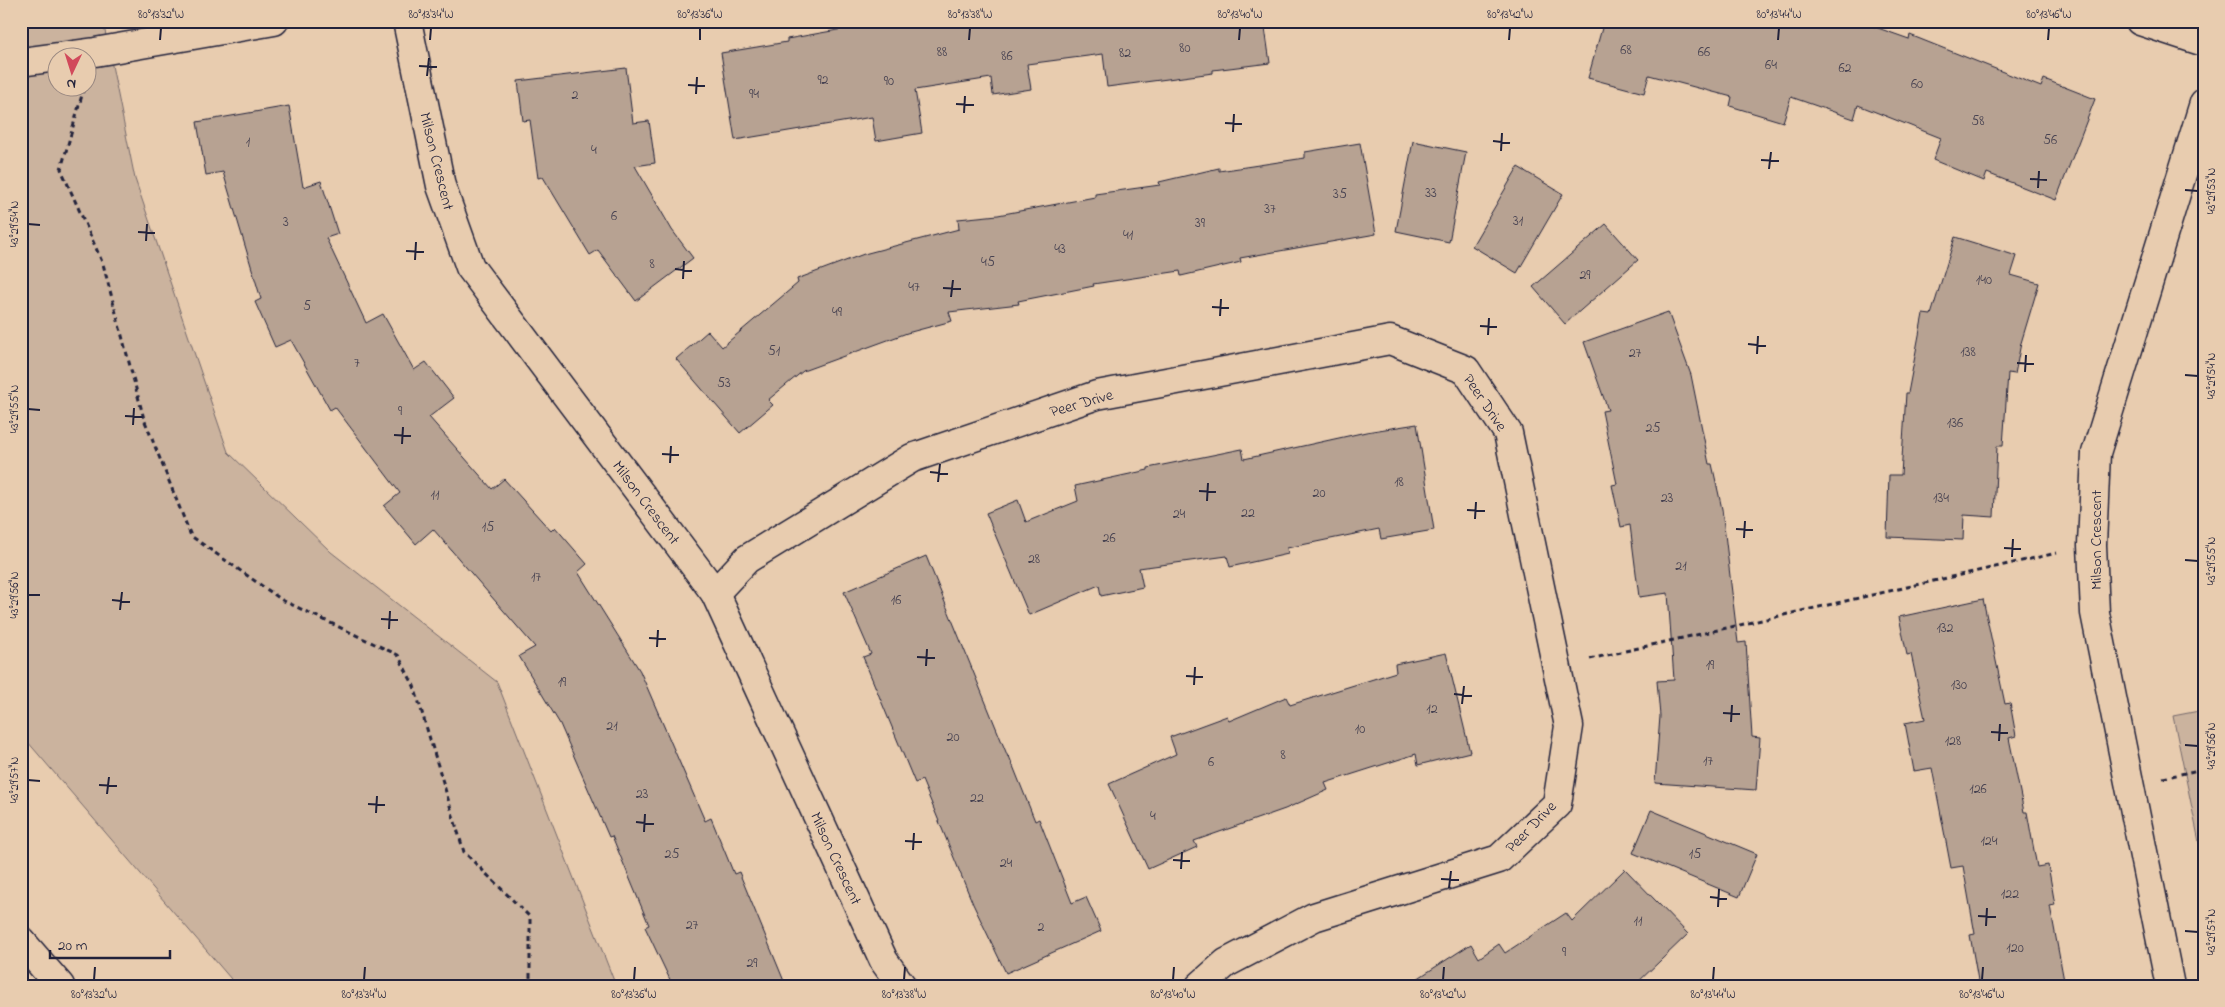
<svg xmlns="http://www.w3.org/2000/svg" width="2225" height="1007" viewBox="0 0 2225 1007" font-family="'Indie Flower',sans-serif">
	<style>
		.green { fill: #cbb39e; stroke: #766a6c; fill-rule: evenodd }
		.building { fill: #b7a292; stroke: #22223b }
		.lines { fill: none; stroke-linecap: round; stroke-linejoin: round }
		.street-casing { stroke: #22223b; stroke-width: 31 }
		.highway-casing { stroke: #22223b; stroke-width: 31 }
		.path { stroke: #22223b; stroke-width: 3; stroke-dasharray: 5 4; stroke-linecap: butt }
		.street { stroke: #e8ccaf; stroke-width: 28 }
		.highway { stroke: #e8ccaf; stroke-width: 28 }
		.ticks { fill: none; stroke: #22223b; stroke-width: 2 }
		.labels { text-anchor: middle; stroke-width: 4.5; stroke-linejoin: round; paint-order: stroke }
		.number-label { font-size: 14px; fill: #474251 }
		.street-label { font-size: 16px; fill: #22223b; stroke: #e8ccaf }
		.neatline { fill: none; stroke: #22223b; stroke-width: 2 }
		.ticks-label { font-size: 12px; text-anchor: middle; fill: #22223b }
	</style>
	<rect width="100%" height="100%" fill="#e8ccaf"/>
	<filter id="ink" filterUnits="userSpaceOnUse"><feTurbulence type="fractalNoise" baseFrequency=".02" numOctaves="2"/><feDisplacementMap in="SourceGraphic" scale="10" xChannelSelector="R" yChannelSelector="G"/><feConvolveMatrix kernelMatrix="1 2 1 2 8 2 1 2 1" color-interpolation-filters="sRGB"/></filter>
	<g filter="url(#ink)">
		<!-- green -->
		<g class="green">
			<path d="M21,21H103L135,179L228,452L331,552L497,682L616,986H237L21,734ZM58,58H88V88H58Z"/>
			<path d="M2204,710V866L2173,716Z"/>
		</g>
		<!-- building -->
		<g class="building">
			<path d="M888,21H1264L1270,63L1213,70V73L1107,87L1103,54L1027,64L1031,89L993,95L991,78L915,90L922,133L876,141L872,117L735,140L721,53L787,42V39Z"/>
			<path d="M1604,21H1858L1909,39L1910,35L2041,87L2044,79L2095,99L2056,200L1987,173L1984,181L1933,160L1941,138L1858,105L1854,119L1791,97L1783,122L1730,106L1732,97L1649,75L1644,93L1588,78Z"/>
			<path d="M626,68L633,123L649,121L655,163L635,166L672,230L693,258L636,301L598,250L590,255L543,177L538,178L530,120L523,121L518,81Z"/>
			<path d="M289,106L303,187L321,181L338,234L326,238L366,323L383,314L414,370L426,362L454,398L429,417L492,489L504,479L551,531L555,527L587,564L578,572L640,671L705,821L711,818L734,874L739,872L786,986H673L645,927L649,925L612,836L609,837L560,724L519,656L535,647L433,529L416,544L384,506L400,493L335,407L330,410L291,340L275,347L255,302L261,299L223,172L206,175L197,122Z"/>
			<path d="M1413,141L1466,152L1449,242L1396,231Z"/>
			<path d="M1360,143L1376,234L1240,258L1241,262L1181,276L1180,271L1093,284L1094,286L1018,301L1019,304L949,312L952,321L907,333L803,371L768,400L773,405L740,433L676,359L708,331L722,347L798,283L797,279L864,254L959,229L958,219L998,215L1095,197V194L1160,185L1159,182L1219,168V171L1305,158V152Z"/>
			<path d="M1518,167L1563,194L1517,273L1472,246Z"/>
			<path d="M1606,224L1638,260L1565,324L1533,287Z"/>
			<path d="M1955,237L2017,256L2011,275L2039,283L2021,343L2015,374L2008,373L2003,446H1997L1994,517L1964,515L1963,540L1887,537L1889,475H1901L1906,393H1908L1923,314L1931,315Z"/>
			<path d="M1668,312L1691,375L1709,464H1712L1722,509L1738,643L1746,642L1752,737L1760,738L1756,790L1655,783L1660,716L1657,681L1674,680L1668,593L1639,597L1630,525L1621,527L1612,485L1617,484L1602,411L1608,410L1584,342Z"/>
			<path d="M1417,424L1434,530L1381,539L1379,529L1287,548L1288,554L1230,567L1227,556L1139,568L1143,587L1101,596L1099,585L1029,615L986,513L1018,500L1026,522L1078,501L1075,486L1148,470V468L1242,449L1244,459L1366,432Z"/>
			<path d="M926,556L1008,757L1009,756L1035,821L1039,819L1072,903L1086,897L1101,931L1006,973L973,904L922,780L915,783L863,657L871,654L844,592Z"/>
			<path d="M1983,599L2005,704L2010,703L2016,736L2009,738L2024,812H2027L2037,867L2048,865L2055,905L2050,906L2065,986H1979L1970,935L1975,934L1963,866L1951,868L1932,768L1914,771L1905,723L1925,719L1911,654L1907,655L1899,617Z"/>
			<path d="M1446,653L1470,752L1418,765L1416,754L1325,783L1328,790L1285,809L1194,841L1197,847L1148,869L1109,784L1176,754L1170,737L1227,716L1229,721L1286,697L1290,705L1396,672L1395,664Z"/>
			<path d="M1651,810L1757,854L1739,897L1633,853Z"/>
			<path d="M1625,869L1688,934L1634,986H1406L1471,944L1479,958L1499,944L1505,953L1566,913L1572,921Z"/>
		</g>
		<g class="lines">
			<defs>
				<g id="street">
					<path d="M407,21L441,186L470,267L715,593L884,961L902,986"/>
					<path d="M2140,21L2204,42"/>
					<path d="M21,62L95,52L274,21"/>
					<path d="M715,593L747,559L912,458L1097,395L1390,340L1466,370L1508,433L1569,726L1557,804L1499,859L1314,917L1226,963L1200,986"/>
					<path d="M2170,986L2095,613L2092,545L2096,453L2204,103"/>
				</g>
				<path id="highway" d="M21,941L60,986"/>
			</defs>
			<!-- street casing -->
			<use href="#street" class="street-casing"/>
			<!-- highway casing -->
			<use href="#highway" class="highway-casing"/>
			<!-- path -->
			<g class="path">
				<path d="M84,88L61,169L103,264L144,419L191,536L282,600L398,655L414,686L464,852L530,917V986"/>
				<path d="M1590,659L2057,553"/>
				<path d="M2163,778L2198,770L2204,771"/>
			</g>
			<!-- street -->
			<use href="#street" class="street"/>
			<!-- highway -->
			<use href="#highway" class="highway"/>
		</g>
	</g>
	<!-- ticks -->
	<path class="ticks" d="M160,40L161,28M430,40L431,28M700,40V28M969,40L970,28M1239,40L1240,28M1509,40L1510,28M1778,40L1779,28M2048,40L2049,28M419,66L437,67M427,76L429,58M688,85L705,86M696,94L697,77M956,104L974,105M964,113L965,96M1225,123L1242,124M1233,132L1234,114M1493,141L1510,143M1501,151L1502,133M1761,160L1779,161M1769,169L1771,152M2030,179L2047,180M2038,188L2039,171M2185,190L2198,191M28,224L40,225M138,232L155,233M146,241L147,224M406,251L424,252M415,260L416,242M675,269L692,271M683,279L684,261M943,288L961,289M951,297L953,280M1212,307L1229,308M1220,316L1221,299M1480,326L1497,327M1488,335L1489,318M1748,344L1766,346M1757,354L1758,336M2017,363L2034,364M2025,372L2026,355M2185,375L2198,376M28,409L40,410M125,416L143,417M133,425L134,408M394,435L411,436M402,444L403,427M662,454L679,455M670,463L671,446M930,472L948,474M938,482L940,464M1199,491L1216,492M1207,501L1208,483M1467,510L1485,511M1475,519L1476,502M1736,529L1753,530M1744,538L1745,521M2004,548L2021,549M2012,557L2013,539M2185,560L2198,561M28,595H40M112,600L130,602M120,610L122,592M381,619L398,620M389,629L390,611M649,638L666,639M657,647L658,630M917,657L935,658M926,666L927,649M1186,676L1203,677M1194,685L1195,667M1454,694L1472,696M1462,704L1464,686M1723,713L1740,714M1731,722L1732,705M1991,732L2008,733M1999,741L2000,724M2185,745L2198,746M28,780L40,781M99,785L117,786M107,794L109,777M368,804L385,805M376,813L377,796M636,822L654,824M644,832L645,814M905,841L922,842M913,850L914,833M1173,860L1190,861M1181,869L1182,852M1441,879L1459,880M1449,888L1451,871M1710,897L1727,899M1718,907L1719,889M1978,916L1996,917M1986,926L1987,908M2185,931L2198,932M94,980L95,967M364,980L365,967M634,980L635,967M904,980L905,967M1173,980L1174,967M1443,980L1444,967M1713,980L1714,967M1982,980L1983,967"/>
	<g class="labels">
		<!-- number labels -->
		<g class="number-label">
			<text x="1185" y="52">80</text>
			<text x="1626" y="54">68</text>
			<text x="942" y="56">88</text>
			<text x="1704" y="56">66</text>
			<text x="1125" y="57">82</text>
			<text x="1007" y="60">86</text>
			<text x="1771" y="69">64</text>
			<text x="1845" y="72">62</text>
			<text x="823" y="84">92</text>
			<text x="889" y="85">90</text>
			<text x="1917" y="88">60</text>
			<text x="754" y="98">94</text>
			<text x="575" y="99">2</text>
			<text x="1978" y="125">58</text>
			<text x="2050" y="144">56</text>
			<text x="248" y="146">1</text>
			<text x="594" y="154">4</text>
			<text x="1431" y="197">33</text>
			<text x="1340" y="198">35</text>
			<text x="1270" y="213">37</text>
			<text x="614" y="220">6</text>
			<text x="1518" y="225">31</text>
			<text x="286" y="226">3</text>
			<text x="1200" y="227">39</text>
			<text x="1128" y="239">41</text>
			<text x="1060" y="253">43</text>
			<text x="988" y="266">45</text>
			<text x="652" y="268">8</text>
			<text x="1585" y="279">29</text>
			<text x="1984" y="284">140</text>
			<text x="914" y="291">47</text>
			<text x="307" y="310">5</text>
			<text x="837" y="316">49</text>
			<text x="774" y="355">51</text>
			<text x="1968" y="356">138</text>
			<text x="1635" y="357">27</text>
			<text x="357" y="367">7</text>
			<text x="724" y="387">53</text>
			<text x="400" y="415">9</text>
			<text x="1955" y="427">136</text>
			<text x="1653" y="432">25</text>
			<text x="1399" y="486">18</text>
			<text x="1319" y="497">20</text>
			<text x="435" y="499">11</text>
			<text x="1667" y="502">23</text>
			<text x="1941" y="502">134</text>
			<text x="1248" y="517">22</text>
			<text x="1179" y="518">24</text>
			<text x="488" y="531">15</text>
			<text x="1109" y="542">26</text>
			<text x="1034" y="563">28</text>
			<text x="1681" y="570">21</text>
			<text x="536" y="581">17</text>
			<text x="896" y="604">16</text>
			<text x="1945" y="632">132</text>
			<text x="1710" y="669">19</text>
			<text x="562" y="686">19</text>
			<text x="1959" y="689">130</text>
			<text x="1432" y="713">12</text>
			<text x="612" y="730">21</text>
			<text x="1360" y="733">10</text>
			<text x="953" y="741">20</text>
			<text x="1953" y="745">128</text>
			<text x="1283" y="759">8</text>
			<text x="1708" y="765">17</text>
			<text x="1211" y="766">6</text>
			<text x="1978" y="793">126</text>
			<text x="642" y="798">23</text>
			<text x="977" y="802">22</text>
			<text x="1153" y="820">4</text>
			<text x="1989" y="845">124</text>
			<text x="672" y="858">25</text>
			<text x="1695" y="858">15</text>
			<text x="1006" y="867">24</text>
			<text x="2010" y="898">122</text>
			<text x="1638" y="925">11</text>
			<text x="692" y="929">27</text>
			<text x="1041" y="931">2</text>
			<text x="2015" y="952">120</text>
			<text x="1564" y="956">9</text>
			<text x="752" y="967">29</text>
		</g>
		<!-- street labels -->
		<g class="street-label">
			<text transform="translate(438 161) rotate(76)" y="6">Milson Crescent</text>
			<text transform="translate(1081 402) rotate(-16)" y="6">Peer Drive</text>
			<text transform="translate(1486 402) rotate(56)" y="6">Peer Drive</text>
			<text transform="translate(647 502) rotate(53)" y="6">Milson Crescent</text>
			<text transform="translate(2095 540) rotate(-90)" y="6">Milson Crescent</text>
			<text transform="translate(1530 826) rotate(-46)" y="6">Peer Drive</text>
			<text transform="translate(837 858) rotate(65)" y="6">Milson Crescent</text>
		</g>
	</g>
	<!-- margin -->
	<rect width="2225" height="1007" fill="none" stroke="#e8ccaf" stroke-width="55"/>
	<!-- north arrow -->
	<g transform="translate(72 72) rotate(184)"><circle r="24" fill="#e8ccaf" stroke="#998881"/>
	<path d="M0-4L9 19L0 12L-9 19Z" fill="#d1495b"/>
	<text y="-8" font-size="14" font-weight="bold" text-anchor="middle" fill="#22223b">N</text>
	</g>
	<!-- scale -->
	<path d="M50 950v8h120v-8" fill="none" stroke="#22223b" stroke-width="2.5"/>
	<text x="58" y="950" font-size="15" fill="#22223b" stroke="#e8ccaf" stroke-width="4" paint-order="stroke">20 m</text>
	<rect x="28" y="28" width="2170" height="952" class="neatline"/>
	<g class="ticks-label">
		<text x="161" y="18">80°13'32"W</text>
		<text x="431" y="18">80°13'34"W</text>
		<text x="700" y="18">80°13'36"W</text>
		<text x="970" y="18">80°13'38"W</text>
		<text x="1240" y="18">80°13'40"W</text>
		<text x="1510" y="18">80°13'42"W</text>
		<text x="1779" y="18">80°13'44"W</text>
		<text x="2049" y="18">80°13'46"W</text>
		<text transform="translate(2211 191) rotate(-90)" y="4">43°29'53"N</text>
		<text transform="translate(14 224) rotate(-90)" y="4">43°29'54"N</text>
		<text transform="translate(2211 376) rotate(-90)" y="4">43°29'54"N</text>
		<text transform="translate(14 409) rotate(-90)" y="4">43°29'55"N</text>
		<text transform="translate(2211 561) rotate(-90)" y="4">43°29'55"N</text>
		<text transform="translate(14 595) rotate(-90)" y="4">43°29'56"N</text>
		<text transform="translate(2211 746) rotate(-90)" y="4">43°29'56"N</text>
		<text transform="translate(14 780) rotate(-90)" y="4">43°29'57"N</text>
		<text transform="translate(2211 932) rotate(-90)" y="4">43°29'57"N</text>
		<text x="94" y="998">80°13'32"W</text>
		<text x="364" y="998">80°13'34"W</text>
		<text x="634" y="998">80°13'36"W</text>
		<text x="904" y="998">80°13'38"W</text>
		<text x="1173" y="998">80°13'40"W</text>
		<text x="1443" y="998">80°13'42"W</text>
		<text x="1713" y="998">80°13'44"W</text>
		<text x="1982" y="998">80°13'46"W</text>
	</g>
</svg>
